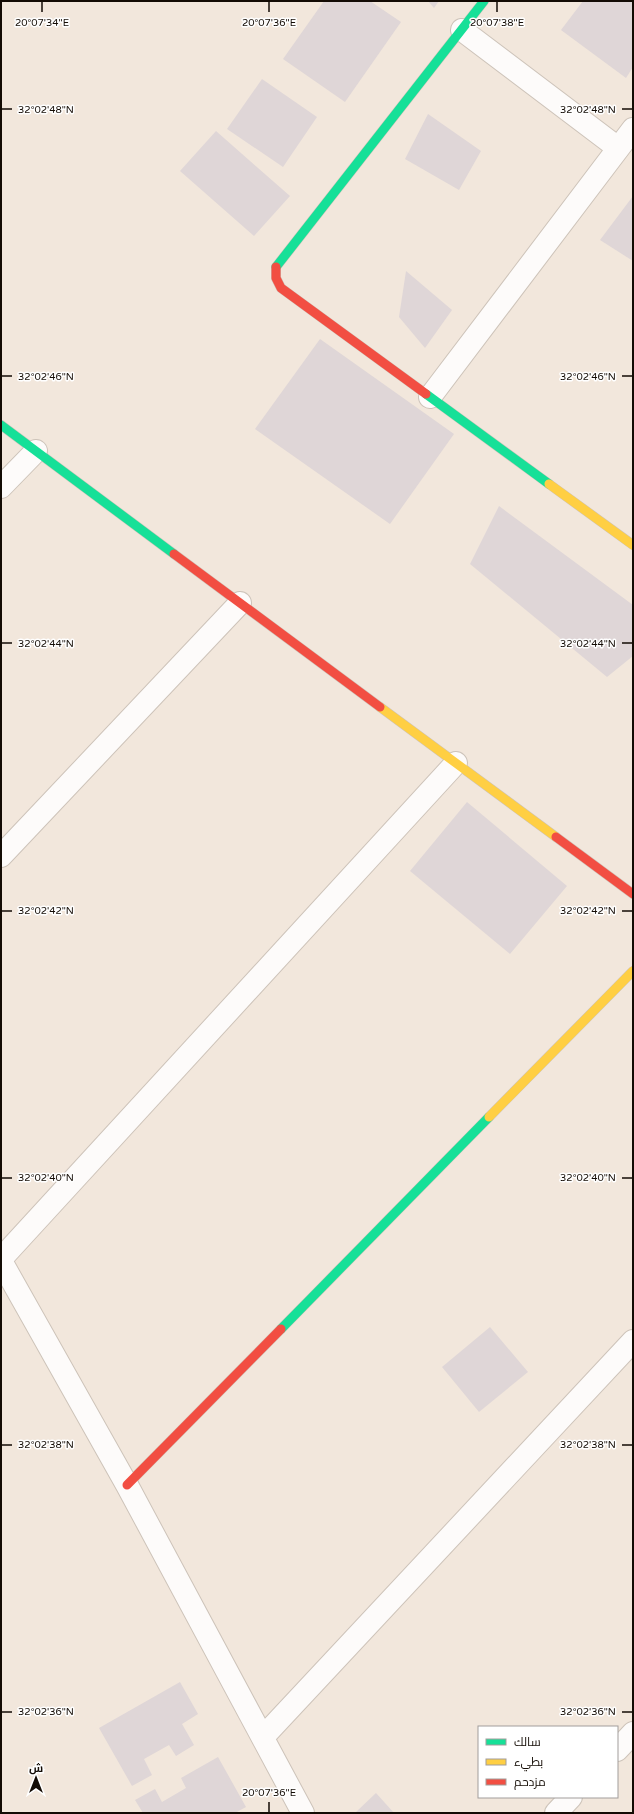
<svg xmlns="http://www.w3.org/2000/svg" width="634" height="1814" viewBox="0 0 634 1814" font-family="'Varela Round',Cairo,sans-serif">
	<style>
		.building { fill: #dfd6d7 }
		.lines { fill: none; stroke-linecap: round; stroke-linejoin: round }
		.street-casing { stroke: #cdc3b9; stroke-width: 24 }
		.fast-casing { stroke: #cdc3b9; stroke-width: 10 }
		.slow-casing { stroke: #cdc3b9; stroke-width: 10 }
		.jam-casing { stroke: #cdc3b9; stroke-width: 10 }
		.street { stroke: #fdfbfa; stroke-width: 22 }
		.fast { stroke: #16e098; stroke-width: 9 }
		.slow { stroke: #ffcf43; stroke-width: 9 }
		.jam { stroke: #f24e42; stroke-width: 9 }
		.ticks { fill: none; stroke: #130b04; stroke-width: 1.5 }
		.ticks-label { font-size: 10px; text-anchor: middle; fill: #130b04; stroke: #fff; stroke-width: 3; stroke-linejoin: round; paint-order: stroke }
	</style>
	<rect width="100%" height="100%" fill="#f2e7dc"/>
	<!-- building -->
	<g class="building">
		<path d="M324,1H370L401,22L345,102L283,59Z"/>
		<path d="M428,1H439L434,8Z"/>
		<path d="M583,1H633V67L626,78L561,30Z"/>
		<path d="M262,79L317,117L283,167L227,129Z"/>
		<path d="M428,114L481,151L459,190L405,159Z"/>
		<path d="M216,131L290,196L254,236L180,171Z"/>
		<path d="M633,196V261L600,240Z"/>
		<path d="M406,271L452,310L425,348L399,317Z"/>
		<path d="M320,339L454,434L390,524L255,429Z"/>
		<path d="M499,506L633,605V656L607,677L470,564Z"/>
		<path d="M467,802L567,886L510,954L410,871Z"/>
		<path d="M490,1327L528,1372L479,1412L442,1367Z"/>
		<path d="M180,1682L198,1714L182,1724L194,1745L176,1756L169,1745L144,1759L152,1775L132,1786L99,1728Z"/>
		<path d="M218,1757L246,1807L235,1813H143L135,1800L155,1789L162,1802L186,1788L181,1778Z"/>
		<path d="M376,1793L394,1813H355Z"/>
	</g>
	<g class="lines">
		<defs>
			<g id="street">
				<path d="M462,30L618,148"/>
				<path d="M430,397L633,129"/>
				<path d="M1,487L36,451"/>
				<path d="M1,856L240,603"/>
				<path d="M1,1259L456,763"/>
				<path d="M1,1261L127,1485L303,1813"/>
				<path d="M263,1737L633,1341"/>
				<path d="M617,1750L633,1733"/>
				<path d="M556,1813L571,1797"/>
			</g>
			<g id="fast">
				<path d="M276,267L484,1"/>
				<path d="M426,394L549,484"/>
				<path d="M1,425L174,554"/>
				<path d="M281,1329L489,1117"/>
			</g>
			<g id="slow">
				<path d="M549,484L633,545"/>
				<path d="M380,707L556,837"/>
				<path d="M489,1117L633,971"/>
			</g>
			<g id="jam">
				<path d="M276,267V278L281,288L426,394"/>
				<path d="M174,554L380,707"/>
				<path d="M556,837L633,894"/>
				<path d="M127,1485L281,1329"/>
			</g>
		</defs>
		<!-- street casing -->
		<use href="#street" class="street-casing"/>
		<!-- fast casing -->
		<use href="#fast" class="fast-casing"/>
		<!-- slow casing -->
		<use href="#slow" class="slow-casing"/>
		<!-- jam casing -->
		<use href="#jam" class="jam-casing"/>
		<!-- street -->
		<use href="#street" class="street"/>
		<!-- fast -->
		<use href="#fast" class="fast"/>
		<!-- slow -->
		<use href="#slow" class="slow"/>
		<!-- jam -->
		<use href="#jam" class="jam"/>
	</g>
	<!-- ticks -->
	<path class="ticks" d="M42,2V12M269,2V12M497,2V12M2,109H12M622,109H632M2,376H12M622,376H632M2,643H12M622,643H632M2,911H12M622,911H632M2,1178H12M622,1178H632M2,1445H12M622,1445H632M2,1712H12M622,1712H632M269,1802V1812"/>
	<g class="ticks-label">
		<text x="42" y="26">20°07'34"E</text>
		<text x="269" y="26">20°07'36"E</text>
		<text x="497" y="26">20°07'38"E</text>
		<text x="46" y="113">32°02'48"N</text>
		<text x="588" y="113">32°02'48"N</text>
		<text x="46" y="380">32°02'46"N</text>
		<text x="588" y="380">32°02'46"N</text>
		<text x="46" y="647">32°02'44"N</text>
		<text x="588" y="647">32°02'44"N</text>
		<text x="46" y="914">32°02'42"N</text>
		<text x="588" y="914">32°02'42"N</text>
		<text x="46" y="1181">32°02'40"N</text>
		<text x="588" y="1181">32°02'40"N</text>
		<text x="46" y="1448">32°02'38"N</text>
		<text x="588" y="1448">32°02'38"N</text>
		<text x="46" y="1715">32°02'36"N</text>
		<text x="588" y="1715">32°02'36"N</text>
		<text x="269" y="1796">20°07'36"E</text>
	</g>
	<!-- border -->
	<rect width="634" height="1814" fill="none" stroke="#130b04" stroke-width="4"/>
	<!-- legend -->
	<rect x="478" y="1726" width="140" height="72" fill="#ffffff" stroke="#a19d9b"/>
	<rect x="486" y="1739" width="20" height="6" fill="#16e098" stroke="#a19d9b"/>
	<text x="514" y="1746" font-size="12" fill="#130b04">سالك</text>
	<rect x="486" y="1759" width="20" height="6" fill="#ffcf43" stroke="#a19d9b"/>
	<text x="514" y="1766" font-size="12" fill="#130b04">بطيء</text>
	<rect x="486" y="1779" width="20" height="6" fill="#f24e42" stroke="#a19d9b"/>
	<text x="514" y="1786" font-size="12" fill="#130b04">مزدحم</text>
	<!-- north arrow -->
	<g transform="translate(36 1778)" stroke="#ffffff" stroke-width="3" paint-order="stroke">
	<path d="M0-3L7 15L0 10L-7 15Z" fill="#130b04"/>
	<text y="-6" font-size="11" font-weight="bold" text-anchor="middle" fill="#130b04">ش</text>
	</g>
</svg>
